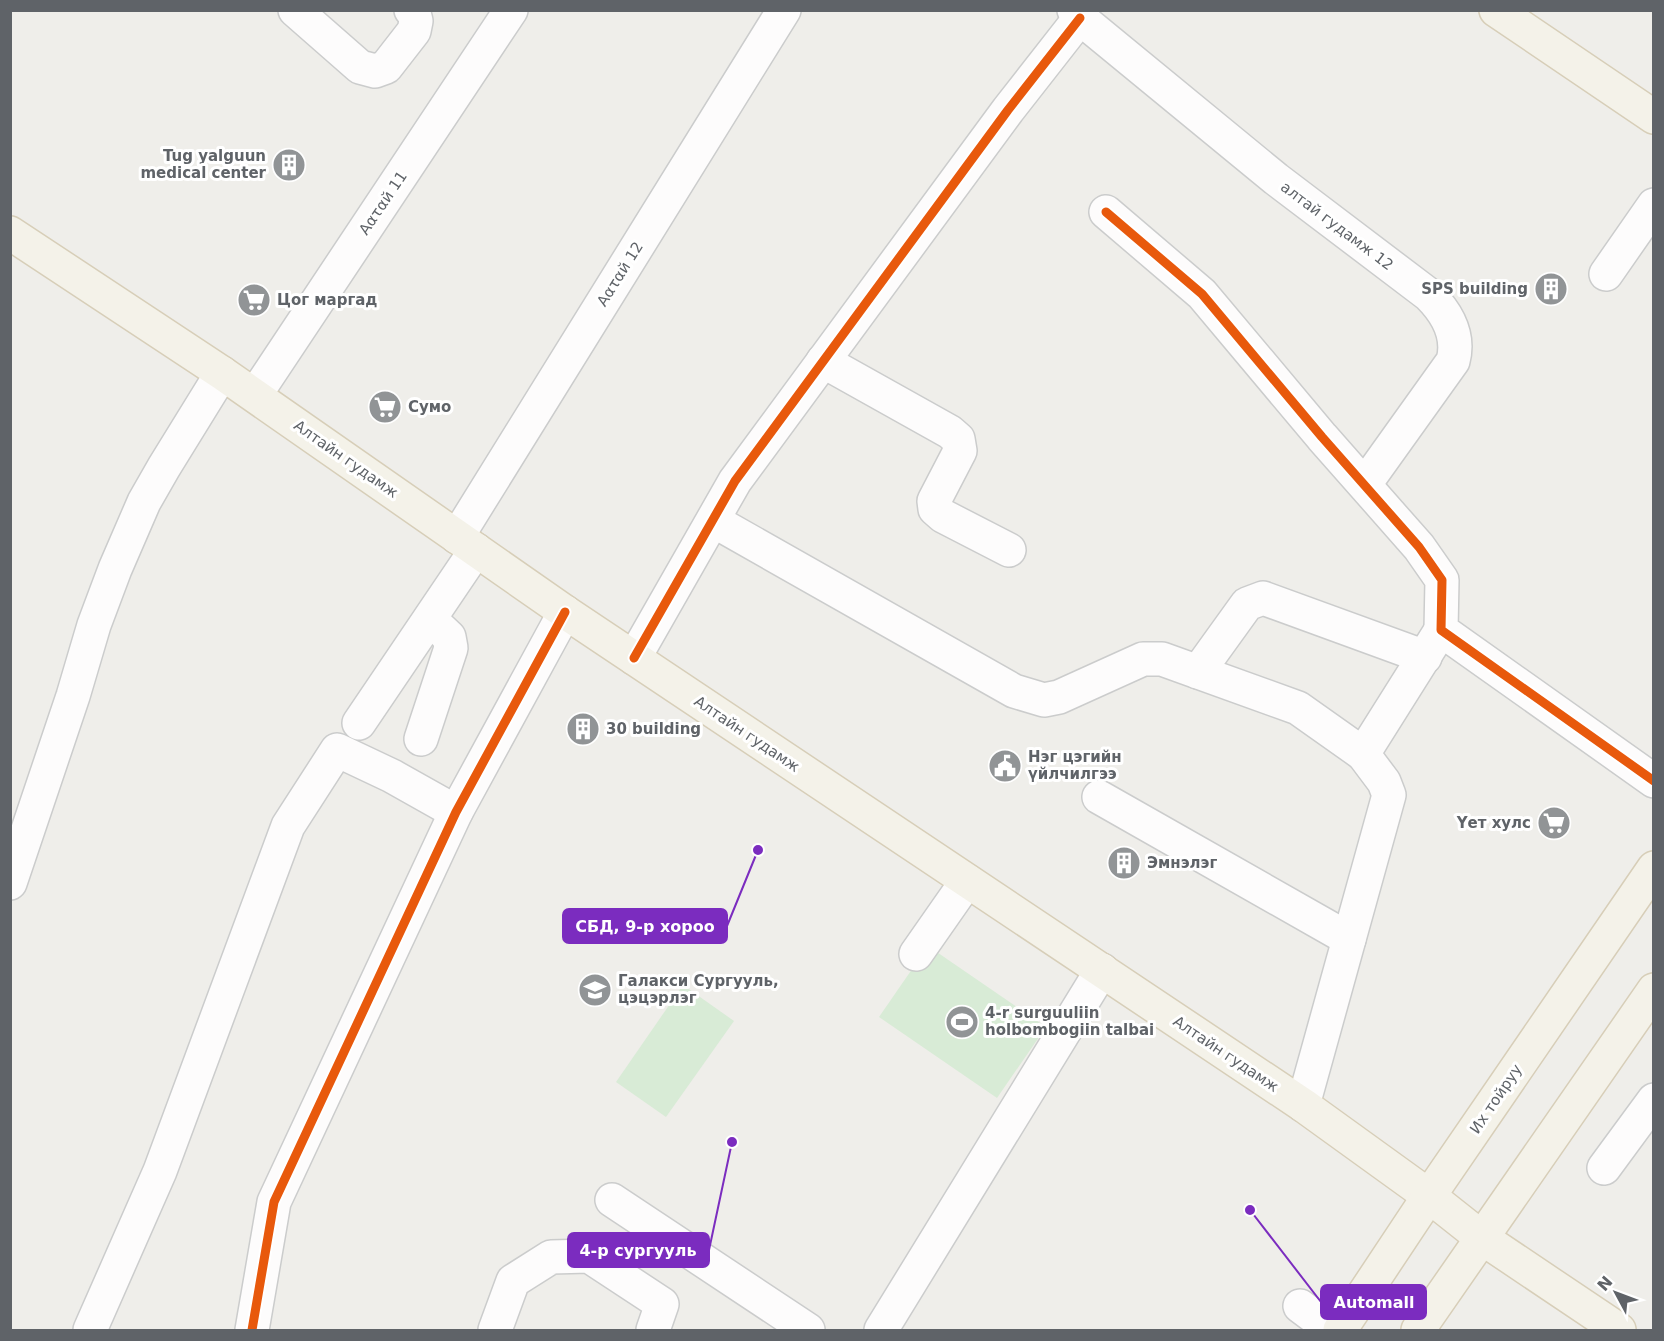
<svg xmlns="http://www.w3.org/2000/svg" width="1664" height="1341" viewBox="0 0 1664 1341" font-family="'DejaVu Sans',sans-serif">
	<style>
		.pitch { fill: #d8ebd6 }
		.lines { fill: none; stroke-linecap: round; stroke-linejoin: round }
		.minor-casing { stroke: #cbcccc; stroke-width: 36 }
		.major-casing { stroke: #d7ceb8; stroke-width: 36 }
		.minor { stroke: #fdfcfc; stroke-width: 33 }
		.major { stroke: #f4f2e9; stroke-width: 33 }
		.cycleway-casing { stroke: #fff; stroke-width: 13 }
		.cycleway { stroke: #e8590c; stroke-width: 9 }
		.labels { text-anchor: middle; stroke-width: 6; stroke-linejoin: round; paint-order: stroke }
		.poi-label { font-size: 15px; font-weight: bold; fill: #5f6368; stroke: #fff; text-anchor: start }
		.street-label { font-size: 15px; fill: #5f6368; stroke: #fff }
		.leader { fill: none; stroke: #7b2cbf; stroke-width: 2 }
		.callout-dot { fill: #7b2cbf; stroke: #fff; stroke-width: 2 }
		.callout { fill: #7b2cbf; stroke: #7b2cbf; stroke-width: 2 }
		.callout-label { font-size: 16px; text-anchor: middle; font-weight: bold; fill: #fff }
	</style>
	<rect width="100%" height="100%" fill="#efeeea"/>
	<!-- pitch -->
	<g class="pitch">
		<path d="M928,946L1046,1027L997,1098L879,1017Z"/>
		<path d="M683,985L734,1021L666,1117L616,1082Z"/>
	</g>
	<g class="lines">
		<defs>
			<g id="minor">
				<path d="M295,10L360,67L375,71L386,67L414,31L416,21L414,13L411,10"/>
				<path d="M1074,10L1080,18L1276,179L1429,295C1447,313 1460,335 1453,361L1365,484"/>
				<path d="M1106,212L1202,294L1322,437L1419,547L1442,580L1441,630L1654,781"/>
				<path d="M1606,274L1654,205"/>
				<path d="M823,361L950,432L958,439L960,451L934,501L935,509L943,516L1009,550"/>
				<path d="M255,395L511,10"/>
				<path d="M714,521L1014,691L1044,700L1059,697L1143,659H1162L1298,708L1363,754"/>
				<path d="M457,537L784,10"/>
				<path d="M634,658L735,481L1008,110L1080,18"/>
				<path d="M1198,672L1247,604L1263,598L1425,657"/>
				<path d="M359,723L476,550"/>
				<path d="M421,739L451,648L449,637L430,619"/>
				<path d="M1099,797L1349,939"/>
				<path d="M10,883L73,696L94,625L115,569L144,502L164,467L222,373"/>
				<path d="M916,954L967,881"/>
				<path d="M1303,1105L1389,795L1384,782L1363,754L1441,630"/>
				<path d="M1604,1168L1654,1100"/>
				<path d="M612,1200L808,1330"/>
				<path d="M1300,1306L1332,1330"/>
				<path d="M90,1330L160,1171L288,826L337,750L392,776L456,812"/>
				<path d="M252,1330L274,1202L456,812L565,612"/>
				<path d="M495,1330L513,1281L551,1257L589,1256L662,1304L653,1330"/>
				<path d="M881,1330L1102,970"/>
			</g>
			<g id="major">
				<path d="M1496,10L1654,117"/>
				<path d="M10,233L222,373L565,612L1303,1105L1429,1196L1482,1238L1619,1330"/>
				<path d="M1340,1330L1429,1196L1654,868"/>
				<path d="M1418,1330L1654,990"/>
			</g>
		</defs>
		<!-- minor casing -->
		<use href="#minor" class="minor-casing"/>
		<!-- major casing -->
		<use href="#major" class="major-casing"/>
		<!-- minor -->
		<use href="#minor" class="minor"/>
		<!-- major -->
		<use href="#major" class="major"/>
		<defs>
			<g id="cycleway">
				<path d="M1106,212L1202,294L1322,437L1419,547L1442,580L1441,630L1654,781"/>
				<path d="M634,658L735,481L1008,110L1080,18"/>
				<path d="M252,1330L274,1202L456,812L565,612"/>
			</g>
		</defs>
		<!-- cycleway casing -->
		<use href="#cycleway" class="cycleway-casing"/>
		<!-- cycleway -->
		<use href="#cycleway" class="cycleway"/>
	</g>
	<!-- icons -->
	<defs>
		<symbol id="building-disc" viewBox="-11 -11 22 22"><circle r="9.5" fill="#919496" stroke="#fff"/><path d="M-4-6H4V6H1V3H-1V6H-4ZM-2.5-4.3h1.7v1.8h-1.7ZM.8-4.3h1.7v1.8H.8ZM-2.5-1h1.7V.8h-1.7ZM.8-1h1.7V.8H.8Z" fill="#fff"/></symbol>
		<symbol id="supermarket-disc" viewBox="-11 -11 22 22"><circle r="9.5" fill="#919496" stroke="#fff"/><path d="M-6-5.5h2.5l.6 2H6L4.5 2H-2.5L-4.4-4H-6ZM-1.5 3.2a1.3 1.3 0 1 0 .1 0ZM3 3.2a1.3 1.3 0 1 0 .1 0Z" fill="#fff"/></symbol>
		<symbol id="civic-disc" viewBox="-11 -11 22 22"><circle r="9.5" fill="#919496" stroke="#fff"/><path d="M-.6-6.5H3V-4.5H.6V-3L4-1V1h2V6H-6V1h2V-1L-.6-3ZM-1.2 2.5V6h2.4V2.5Z" fill="#fff"/></symbol>
		<symbol id="school-disc" viewBox="-11 -11 22 22"><circle r="9.5" fill="#919496" stroke="#fff"/><path d="M0-5L7-2L0 1L-7-2ZM-4 1L0 2.5L4 1V4Q0 6-4 4Z" fill="#fff"/></symbol>
		<symbol id="stadium-disc" viewBox="-11 -11 22 22"><circle r="9.5" fill="#919496" stroke="#fff"/><path d="M0-5a6.5 5 0 1 0 0 10a6.5 5 0 1 0 0-10ZM-3.5-1.8h7v3.6h-7Z" fill="#fff"/></symbol>
	</defs>
	<g fill-rule="evenodd">
		<use href="#building-disc" x="270" y="146" width="38" height="38"/>
		<use href="#building-disc" x="1532" y="270" width="38" height="38"/>
		<use href="#supermarket-disc" x="235" y="281" width="38" height="38"/>
		<use href="#supermarket-disc" x="366" y="388" width="38" height="38"/>
		<use href="#building-disc" x="564" y="710" width="38" height="38"/>
		<use href="#civic-disc" x="986" y="747" width="38" height="38"/>
		<use href="#supermarket-disc" x="1535" y="804" width="38" height="38"/>
		<use href="#building-disc" x="1105" y="844" width="38" height="38"/>
		<use href="#school-disc" x="576" y="971" width="38" height="38"/>
		<use href="#stadium-disc" x="943" y="1003" width="38" height="38"/>
	</g>
	<g class="labels">
		<!-- poi labels -->
		<g class="poi-label">
			<text x="266" y="161" text-anchor="end">Tug yalguun<tspan x="266" dy="17">medical center</tspan></text>
			<text x="1528" y="294" text-anchor="end">SPS building</text>
			<text x="277" y="305">Цог маргад</text>
			<text x="408" y="412">Сумо</text>
			<text x="606" y="734">30 building</text>
			<text x="1028" y="762">Нэг цэгийн<tspan x="1028" dy="17">үйлчилгээ</tspan></text>
			<text x="1531" y="828" text-anchor="end">Үет хулс</text>
			<text x="1147" y="868">Эмнэлэг</text>
			<text x="618" y="986">Галакси Сургууль,<tspan x="618" dy="17">цэцэрлэг</tspan></text>
			<text x="985" y="1018">4-r surguuliin<tspan x="985" dy="17">holbombogiin talbai</tspan></text>
		</g>
		<!-- street labels -->
		<g class="street-label">
			<text transform="translate(383 203) rotate(-56)" y="5">Ααταй 11</text>
			<text transform="translate(1337 226) rotate(37)" y="5">алтай гудамж 12</text>
			<text transform="translate(620 274) rotate(-58)" y="5">Ααταй 12</text>
			<text transform="translate(346 459) rotate(35)" y="5">Алтайн гудамж</text>
			<text transform="translate(747 734) rotate(34)" y="5">Алтайн гудамж</text>
			<text transform="translate(1226 1054) rotate(34)" y="5">Алтайн гудамж</text>
			<text transform="translate(1496 1099) rotate(-56)" y="5">Их тойруу</text>
		</g>
	</g>
	<!-- callouts -->
	<path class="leader" d="M758 850L727 926M732 1142L709 1250M1250 1210L1321 1302"/>
	<g class="callout-dot">
		<circle cx="758" cy="850" r="6"/>
		<circle cx="732" cy="1142" r="6"/>
		<circle cx="1250" cy="1210" r="6"/>
	</g>
	<g class="callout">
		<rect x="563" y="909" width="164" height="34" rx="6"/>
		<rect x="568" y="1233" width="141" height="34" rx="6"/>
		<rect x="1321" y="1285" width="105" height="34" rx="6"/>
	</g>
	<g class="callout-label">
		<text x="645" y="932">СБД, 9-р хороо</text>
		<text x="638" y="1256">4-р сургууль</text>
		<text x="1374" y="1308">Automall</text>
	</g>
	<!-- border -->
	<rect width="1664" height="1341" fill="none" stroke="#5f6368" stroke-width="24"/>
	<!-- north arrow -->
	<g transform="translate(1616 1293) rotate(311)" stroke="#ffffff" stroke-width="4.5" paint-order="stroke">
	<path d="M0-4.5L10 22L0 15L-10 22Z" fill="#5f6368"/>
	<text y="-9" font-size="16" font-weight="bold" text-anchor="middle" fill="#5f6368">N</text>
	</g>
</svg>
